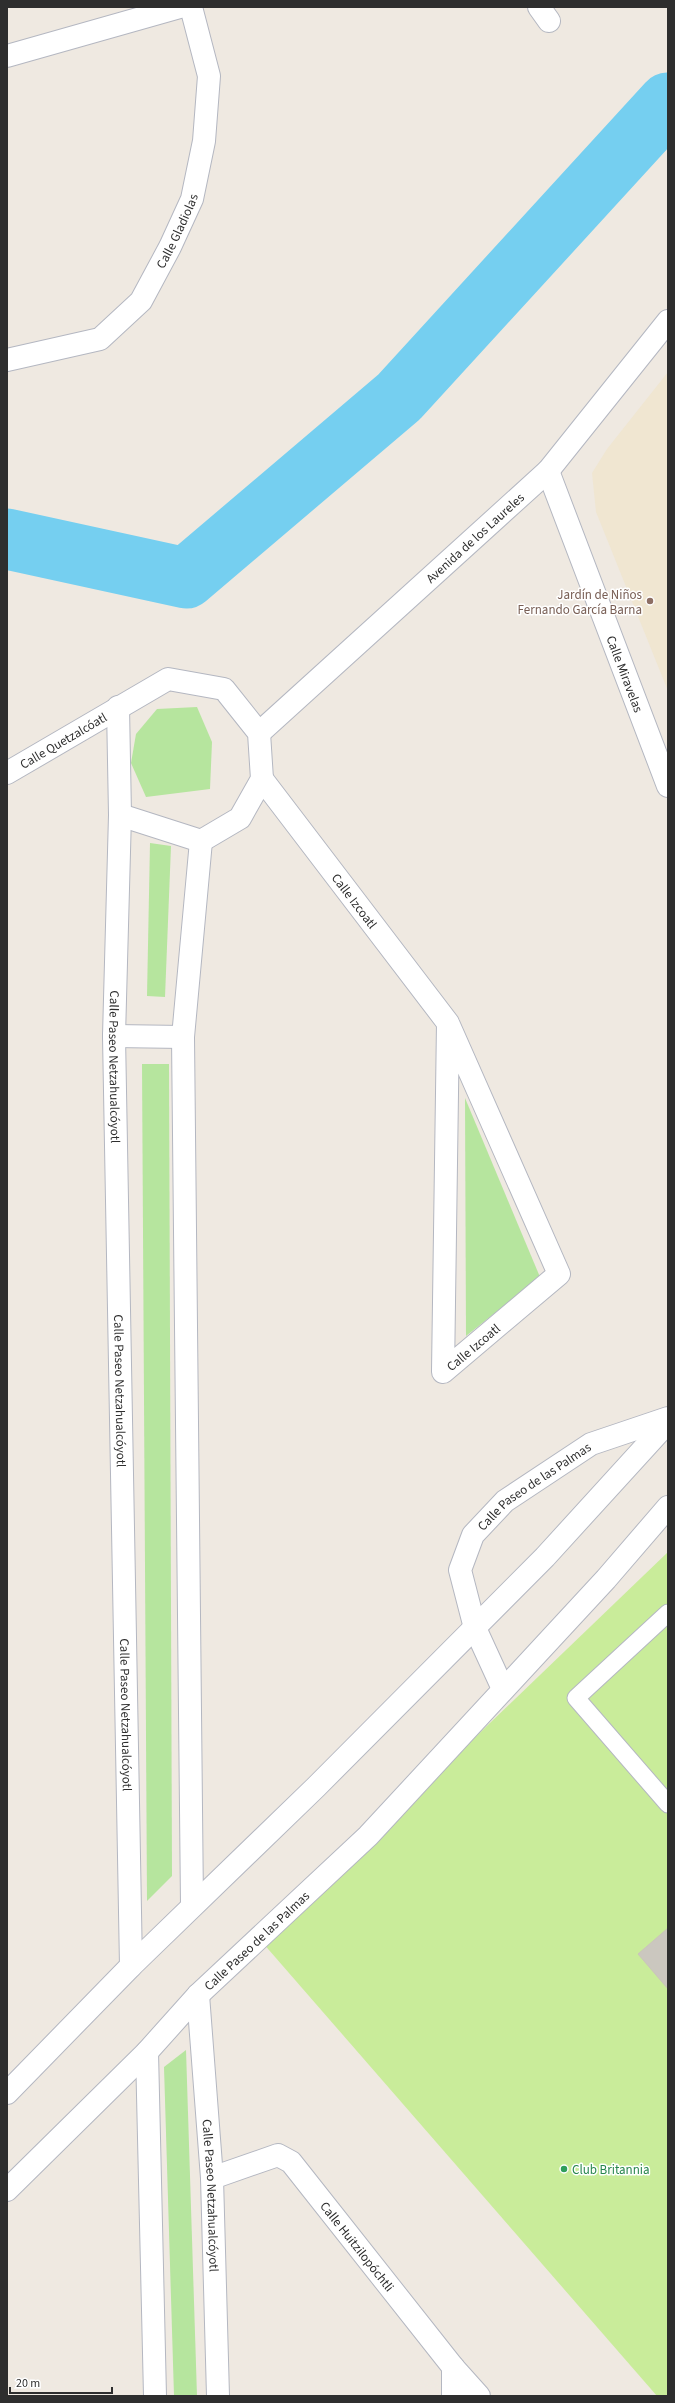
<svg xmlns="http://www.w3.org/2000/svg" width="675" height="2403" viewBox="0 0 675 2403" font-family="'Source Sans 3',sans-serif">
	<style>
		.education { fill: #f0e6d1 }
		.green { fill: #b6e59e }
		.pitch { fill: #c9ec9a }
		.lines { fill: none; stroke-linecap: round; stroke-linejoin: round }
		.river { stroke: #75cff0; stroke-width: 61 }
		.building { fill: #cbc7bf; stroke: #cbc5ba }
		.service-casing { stroke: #b4b7c1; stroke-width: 19 }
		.minor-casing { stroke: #b4b7c1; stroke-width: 24 }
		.secondary-casing { stroke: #b4b7c1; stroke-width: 24 }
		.service { stroke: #fff; stroke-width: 17 }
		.minor { stroke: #fff; stroke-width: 22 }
		.secondary { stroke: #fff; stroke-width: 22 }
		.education-dot { fill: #8d6e63; stroke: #fff; stroke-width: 1.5 }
		.leisure-dot { fill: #2e9e5b; stroke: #fff; stroke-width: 1.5 }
		.labels { text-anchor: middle; stroke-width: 3; stroke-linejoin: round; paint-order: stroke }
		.street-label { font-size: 13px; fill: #2e2e2e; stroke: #fff }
		.education-label { font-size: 13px; fill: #785e54; stroke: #fff; text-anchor: end }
		.leisure-label { font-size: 13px; fill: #27864d; stroke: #fff; text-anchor: start }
	</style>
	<rect width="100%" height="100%" fill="#efe9e1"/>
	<!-- education -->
	<path class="education" d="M668,372V691L596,512L592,473L607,449Z"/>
	<!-- green -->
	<g class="green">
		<path d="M197,707L212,742L210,789L146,797L131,763L136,734L157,709Z"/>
		<path d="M150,843L171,846L165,997L147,996Z"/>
		<path d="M142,1064H169L172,1876L147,1901Z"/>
		<path d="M465,1098L540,1277L466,1336Z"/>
		<path d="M186,2050L197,2396H174L164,2067Z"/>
	</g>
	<!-- pitch -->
	<path class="pitch" d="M668,1552V2396H657L262,1942Z"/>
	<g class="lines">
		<!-- river -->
		<path class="river" d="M7,539L186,578L399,397L668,103"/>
	</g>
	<!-- building -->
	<path class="building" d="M668,1928V1989L638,1954Z"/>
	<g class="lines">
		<defs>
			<path id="service" d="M668,1613L576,1698L668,1804"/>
			<g id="minor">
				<path d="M539,7L549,21"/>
				<path d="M7,56L180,7"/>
				<path id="s1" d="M7,360L100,339L141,301L170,247L192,199L204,141L209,76L191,7"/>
				<path id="s2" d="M548,471L668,786"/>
				<path id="s3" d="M118,707L120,815L114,1036L131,1966"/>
				<path id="s4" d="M259,733L548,471L668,321"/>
				<path id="s5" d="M7,773L168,679L224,689L259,733L262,779L240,818L201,841L120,815"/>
				<path id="s6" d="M262,779L448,1023L559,1274L443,1372L448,1023"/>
				<path d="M114,1036L183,1037"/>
				<path id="s7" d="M503,1689L475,1628L460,1570L473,1535L505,1501L591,1444L668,1418"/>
				<path d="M192,1905L183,1037L201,841"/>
				<path id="s8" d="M198,1995L212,2178L218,2396"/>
				<path d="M147,2052L155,2396"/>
				<path id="s9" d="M212,2178L278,2155L291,2162L453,2367L479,2396"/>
				<path d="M453,2367V2396"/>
			</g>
			<g id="secondary">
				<path d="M7,2093L131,1966L316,1787L545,1557L668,1422"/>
				<path id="s10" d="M7,2190L147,2052L198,1995L368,1836L606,1579L668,1507"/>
			</g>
		</defs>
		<!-- service casing -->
		<use href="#service" class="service-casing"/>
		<!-- minor casing -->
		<use href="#minor" class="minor-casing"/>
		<!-- secondary casing -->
		<use href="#secondary" class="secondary-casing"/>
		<!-- service -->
		<use href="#service" class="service"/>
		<!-- minor -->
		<use href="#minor" class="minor"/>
		<!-- secondary -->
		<use href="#secondary" class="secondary"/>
	</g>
	<!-- markers -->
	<circle class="education-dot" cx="650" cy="601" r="4"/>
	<circle class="leisure-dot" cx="564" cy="2169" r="4"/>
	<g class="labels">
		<!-- street labels -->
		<g class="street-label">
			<text dy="5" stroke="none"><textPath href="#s1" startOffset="230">Calle Gladiolas</textPath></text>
			<text dy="5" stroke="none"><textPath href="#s4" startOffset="291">Avenida de los Laureles</textPath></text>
			<text dy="5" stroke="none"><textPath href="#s2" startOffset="217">Calle Miravelas</textPath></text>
			<text dy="5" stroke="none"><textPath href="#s5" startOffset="65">Calle Quetzalcóatl</textPath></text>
			<text dy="5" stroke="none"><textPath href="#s6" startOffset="153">Calle Izcoatl</textPath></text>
			<text dy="5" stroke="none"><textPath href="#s3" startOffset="360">Calle Paseo Netzahualcóyotl</textPath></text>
			<text transform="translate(473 1347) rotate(-40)" y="5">Calle Izcoatl</text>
			<text dy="5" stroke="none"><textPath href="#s3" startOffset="684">Calle Paseo Netzahualcóyotl</textPath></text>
			<text dy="5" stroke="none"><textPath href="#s7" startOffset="243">Calle Paseo de las Palmas</textPath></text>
			<text dy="5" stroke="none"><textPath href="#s3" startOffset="1008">Calle Paseo Netzahualcóyotl</textPath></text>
			<text dy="5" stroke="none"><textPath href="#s10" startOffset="353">Calle Paseo de las Palmas</textPath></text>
			<text dy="5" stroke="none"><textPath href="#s8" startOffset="201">Calle Paseo Netzahualcóyotl</textPath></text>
			<text dy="5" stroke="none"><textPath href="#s9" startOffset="192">Calle Huitzilopóchtli</textPath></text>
		</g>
		<!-- education labels -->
		<g class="education-label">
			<text x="642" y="599">Jardín de Niños<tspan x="642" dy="15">Fernando García Barna</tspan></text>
		</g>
		<!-- leisure labels -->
		<g class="leisure-label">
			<text x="572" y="2174">Club Britannia</text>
		</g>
	</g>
	<!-- border -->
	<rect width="675" height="2403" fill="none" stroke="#2e2e2e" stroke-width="16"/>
	<!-- scale -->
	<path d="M10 2387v6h102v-6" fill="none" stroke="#2e2e2e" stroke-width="2"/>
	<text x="16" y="2387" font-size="12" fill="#2e2e2e" stroke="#ffffff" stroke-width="3" paint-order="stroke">20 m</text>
</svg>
